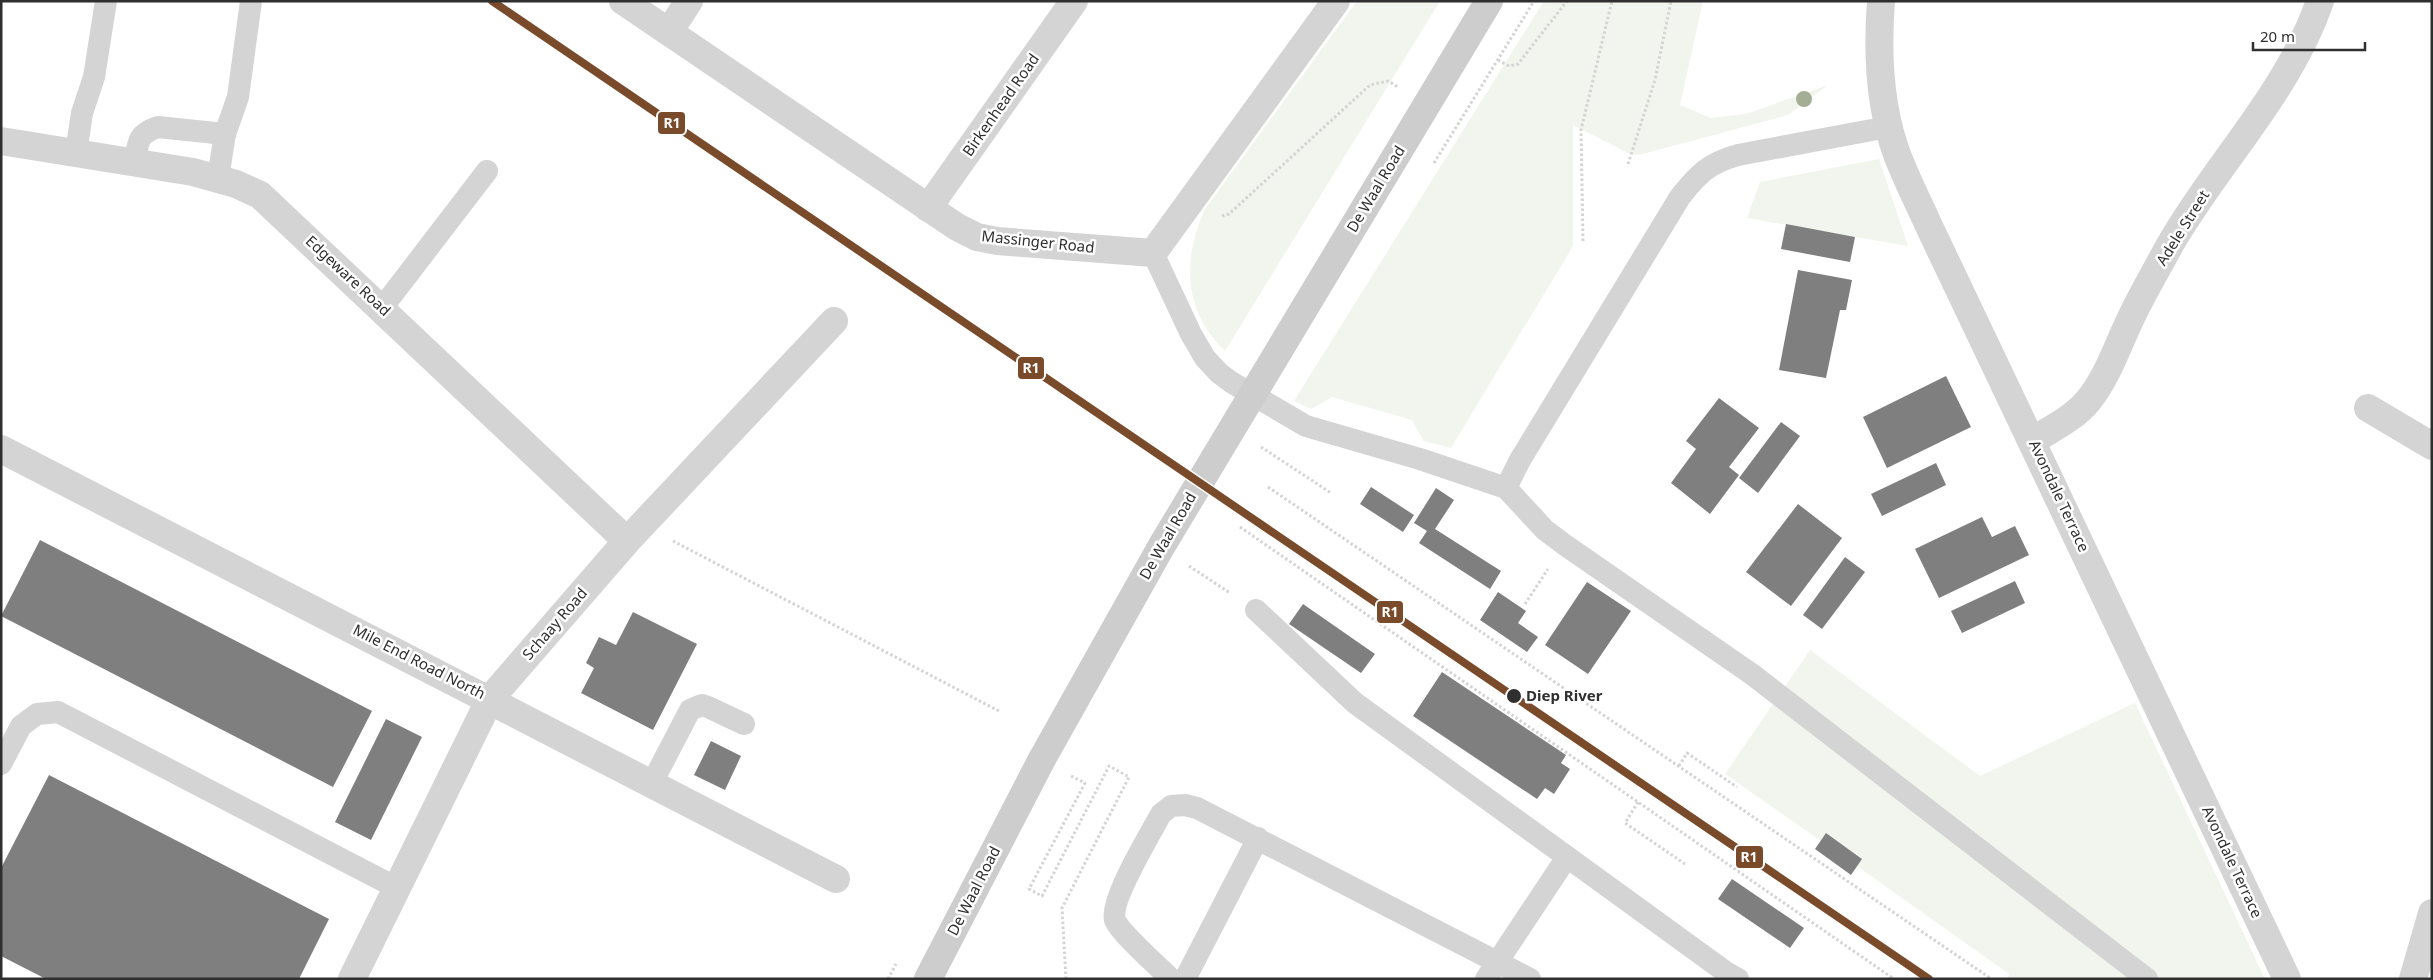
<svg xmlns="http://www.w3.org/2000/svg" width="2433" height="980" viewBox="0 0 2433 980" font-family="'Noto Sans',sans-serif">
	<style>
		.grass { fill: #f2f5ed }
		.building { fill: #7f7f7f }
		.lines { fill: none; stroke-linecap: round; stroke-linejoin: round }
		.path { stroke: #d4d4d4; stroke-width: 3; stroke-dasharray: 2.5 2.5; stroke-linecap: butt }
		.service { stroke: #d4d4d4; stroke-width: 22 }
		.minor { stroke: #d4d4d4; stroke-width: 28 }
		.secondary { stroke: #cdcdcd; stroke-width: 28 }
		.rail-1-casing { stroke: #fff; stroke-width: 11 }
		.rail-1 { stroke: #7a4b2a; stroke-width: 8 }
		.tree { fill: #a4ae94 }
		.stop-dot { fill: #2f2f2f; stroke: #fff; stroke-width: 2 }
		.labels { text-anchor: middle; stroke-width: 5; stroke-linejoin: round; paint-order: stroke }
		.street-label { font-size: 15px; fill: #2f2f2f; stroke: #fff }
		.stop-label { font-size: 15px; font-weight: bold; fill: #2f2f2f; stroke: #fff; text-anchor: start }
		.line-badge { stroke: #fff; stroke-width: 2 }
		.badge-label { font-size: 14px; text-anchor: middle; font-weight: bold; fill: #fff }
	</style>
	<rect width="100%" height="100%" fill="#fff"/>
	<!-- grass -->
	<g class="grass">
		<path d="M1357,1H1440L1225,351C1183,311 1182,260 1205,209Z"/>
		<path d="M1544,1H1703L1680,105L1711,118L1746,114L1828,85L1788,115L1639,155L1630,154L1573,125V246L1451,448L1424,441L1412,420L1332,397L1311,409L1294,401Z"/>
		<path d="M1879,159L1908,246L1747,218L1760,182Z"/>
		<path d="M1810,650L1980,776L2135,703L2265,979H2007L2009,974L1857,866L1862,858L1826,834L1821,841L1725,774Z"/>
	</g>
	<!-- building -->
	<g class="building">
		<path d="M1786,224L1855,237L1850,262L1781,249Z"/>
		<path d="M1798,270L1852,280L1846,310H1840L1826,378L1779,370Z"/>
		<path d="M1946,376L1971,427L1887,468L1863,417Z"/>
		<path d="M1719,398L1759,428L1729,467L1739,475L1710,514L1671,483L1696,449L1686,441Z"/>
		<path d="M1781,422L1800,436L1758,493L1739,478Z"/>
		<path d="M1936,463L1946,485L1882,516L1871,494Z"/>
		<path d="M1371,487L1414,515L1403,532L1360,504Z"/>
		<path d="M1436,488L1454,500L1435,529L1501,571L1490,589L1419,543L1427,531L1414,523Z"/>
		<path d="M1798,504L1842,538L1791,606L1746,572Z"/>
		<path d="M1982,517L1992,537L2015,526L2029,555L1939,598L1915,549Z"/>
		<path d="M40,540L372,711L333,787L1,616Z"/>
		<path d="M1845,557L1865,572L1822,629L1803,615Z"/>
		<path d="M2015,581L2025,603L1962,633L1951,611Z"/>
		<path d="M1587,582L1631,611L1588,674L1545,645Z"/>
		<path d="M1498,592L1526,611L1518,623L1538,637L1527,652L1480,620Z"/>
		<path d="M1303,604L1375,654L1361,673L1289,624Z"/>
		<path d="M633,612L697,644L653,730L581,693L594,668L586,663L599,637L616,645Z"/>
		<path d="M1442,672L1566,755L1561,763L1570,769L1554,794L1545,788L1537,799L1413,716Z"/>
		<path d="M386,719L422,737L371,840L335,822Z"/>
		<path d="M711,741L741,756L725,790L694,775Z"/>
		<path d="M49,775L329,919L299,979H46L1,956V868Z"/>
		<path d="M1826,833L1862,859L1851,875L1815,849Z"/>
		<path d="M1732,879L1804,928L1790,948L1718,899Z"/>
	</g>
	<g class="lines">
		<!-- path -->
		<g class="path">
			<path d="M1498,60L1509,66L1518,64L1567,1"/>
			<path d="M1434,163L1534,1"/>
			<path d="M1628,164L1655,80L1671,1"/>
			<path d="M1222,216L1229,214L1370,85L1388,81L1398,87"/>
			<path d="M1583,241L1581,130L1612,1"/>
			<path d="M1261,447L1331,493"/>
			<path d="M1268,487L1990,978"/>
			<path d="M1240,527L1894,979"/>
			<path d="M673,541L999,711"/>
			<path d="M1189,566L1230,593"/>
			<path d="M1525,604L1548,569"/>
			<path d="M1679,766L1687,753L1737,787"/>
			<path d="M1638,802L1625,823L1685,864"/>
			<path d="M888,979L896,964"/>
			<path d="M1066,979L1062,908L1129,777L1109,766L1042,896L1029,889L1085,783L1071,776"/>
		</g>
		<!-- service -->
		<g class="service">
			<path d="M76,153L82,113L94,77L106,1"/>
			<path d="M135,163C138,142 137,134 158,127L225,134"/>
			<path d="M218,178L225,134L238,97L251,1"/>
			<path d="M1153,253L1191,334L1205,358L1219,373L1231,382L1306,426L1420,459L1506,488L1545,530L1565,545L1753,675L2147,979"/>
			<path d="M382,308L487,171"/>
			<path d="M1506,488L1520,460L1680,197C1698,174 1709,163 1738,155L1888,127"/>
			<path d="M1256,610L1355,703L1727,973L1738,979"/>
			<path d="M1,764L21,726L37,714L58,712L397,888"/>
			<path d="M652,783L690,710L702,705L708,707L744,724"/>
			<path d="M1171,979C1159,967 1120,933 1115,920C1109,901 1151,833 1161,814L1171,806L1185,805L1197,808L1530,979"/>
			<path d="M1185,979L1258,838"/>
			<path d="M1486,979L1567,857"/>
		</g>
		<!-- minor -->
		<g class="minor">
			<path d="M623,1L957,227L977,237L997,241L1153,253L1336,1"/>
			<path d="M1881,1C1877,53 1879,108 1898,157C1907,180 1918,202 1928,224L2287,979"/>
			<path d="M669,32L689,1"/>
			<path d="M1,141L193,172L236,184L260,195L627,541"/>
			<path d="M928,208L1074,1"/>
			<path d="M2368,408L2432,446"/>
			<path d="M2032,441C2051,429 2074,418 2088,401C2107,378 2117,347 2130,320C2142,294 2157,269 2171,243C2218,162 2289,91 2320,1"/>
			<path d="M1,449L836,879"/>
			<path d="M352,979L490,699L627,541L834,321"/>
			<path d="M2413,979L2432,913"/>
		</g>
		<!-- secondary -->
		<path class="secondary" d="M928,979L1042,759L1161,547L1489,1"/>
		<defs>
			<path id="rail-1" d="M492,1L1929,979"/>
		</defs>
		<!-- rail-1 casing -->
		<use href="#rail-1" class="rail-1-casing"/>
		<!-- rail-1 -->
		<use href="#rail-1" class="rail-1"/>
	</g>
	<!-- trees -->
	<circle class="tree" cx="1804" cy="99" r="8"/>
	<!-- markers -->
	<circle class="stop-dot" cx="1514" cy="696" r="8"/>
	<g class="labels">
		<!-- street labels -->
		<g class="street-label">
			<text transform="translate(1001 105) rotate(-55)" y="5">Birkenhead Road</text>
			<text transform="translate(1376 189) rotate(-59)" y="5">De Waal Road</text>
			<text transform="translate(2183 228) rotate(-58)" y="5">Adele Street</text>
			<text transform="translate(1038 242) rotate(6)" y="5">Massinger Road</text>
			<text transform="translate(348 276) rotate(43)" y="5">Edgeware Road</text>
			<text transform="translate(2059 496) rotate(65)" y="5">Avondale Terrace</text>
			<text transform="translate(1168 536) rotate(-60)" y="5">De Waal Road</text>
			<text transform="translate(555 624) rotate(-49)" y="5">Schaay Road</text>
			<text transform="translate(419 662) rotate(27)" y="5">Mile End Road North</text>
			<text transform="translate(2232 862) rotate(65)" y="5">Avondale Terrace</text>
			<text transform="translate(974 891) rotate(-63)" y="5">De Waal Road</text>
		</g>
		<!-- stop labels -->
		<g class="stop-label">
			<text x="1526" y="701">Diep River</text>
		</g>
	</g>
	<g class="line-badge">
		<rect x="657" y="111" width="29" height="24" rx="5" fill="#7a4b2a"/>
		<rect x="1017" y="356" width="28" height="24" rx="5" fill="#7a4b2a"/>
		<rect x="1376" y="600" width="28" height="24" rx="5" fill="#7a4b2a"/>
		<rect x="1735" y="845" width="29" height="24" rx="5" fill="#7a4b2a"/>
	</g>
	<g class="badge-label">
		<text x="672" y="128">R1</text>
		<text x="1031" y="373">R1</text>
		<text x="1390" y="617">R1</text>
		<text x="1749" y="862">R1</text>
	</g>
	<!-- border -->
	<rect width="2433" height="980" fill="none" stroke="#2f2f2f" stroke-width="5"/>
	<!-- scale -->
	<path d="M2253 42v8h112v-8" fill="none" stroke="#2f2f2f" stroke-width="2.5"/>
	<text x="2260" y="42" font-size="15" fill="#2f2f2f" stroke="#ffffff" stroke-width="4" paint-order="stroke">20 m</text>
</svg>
